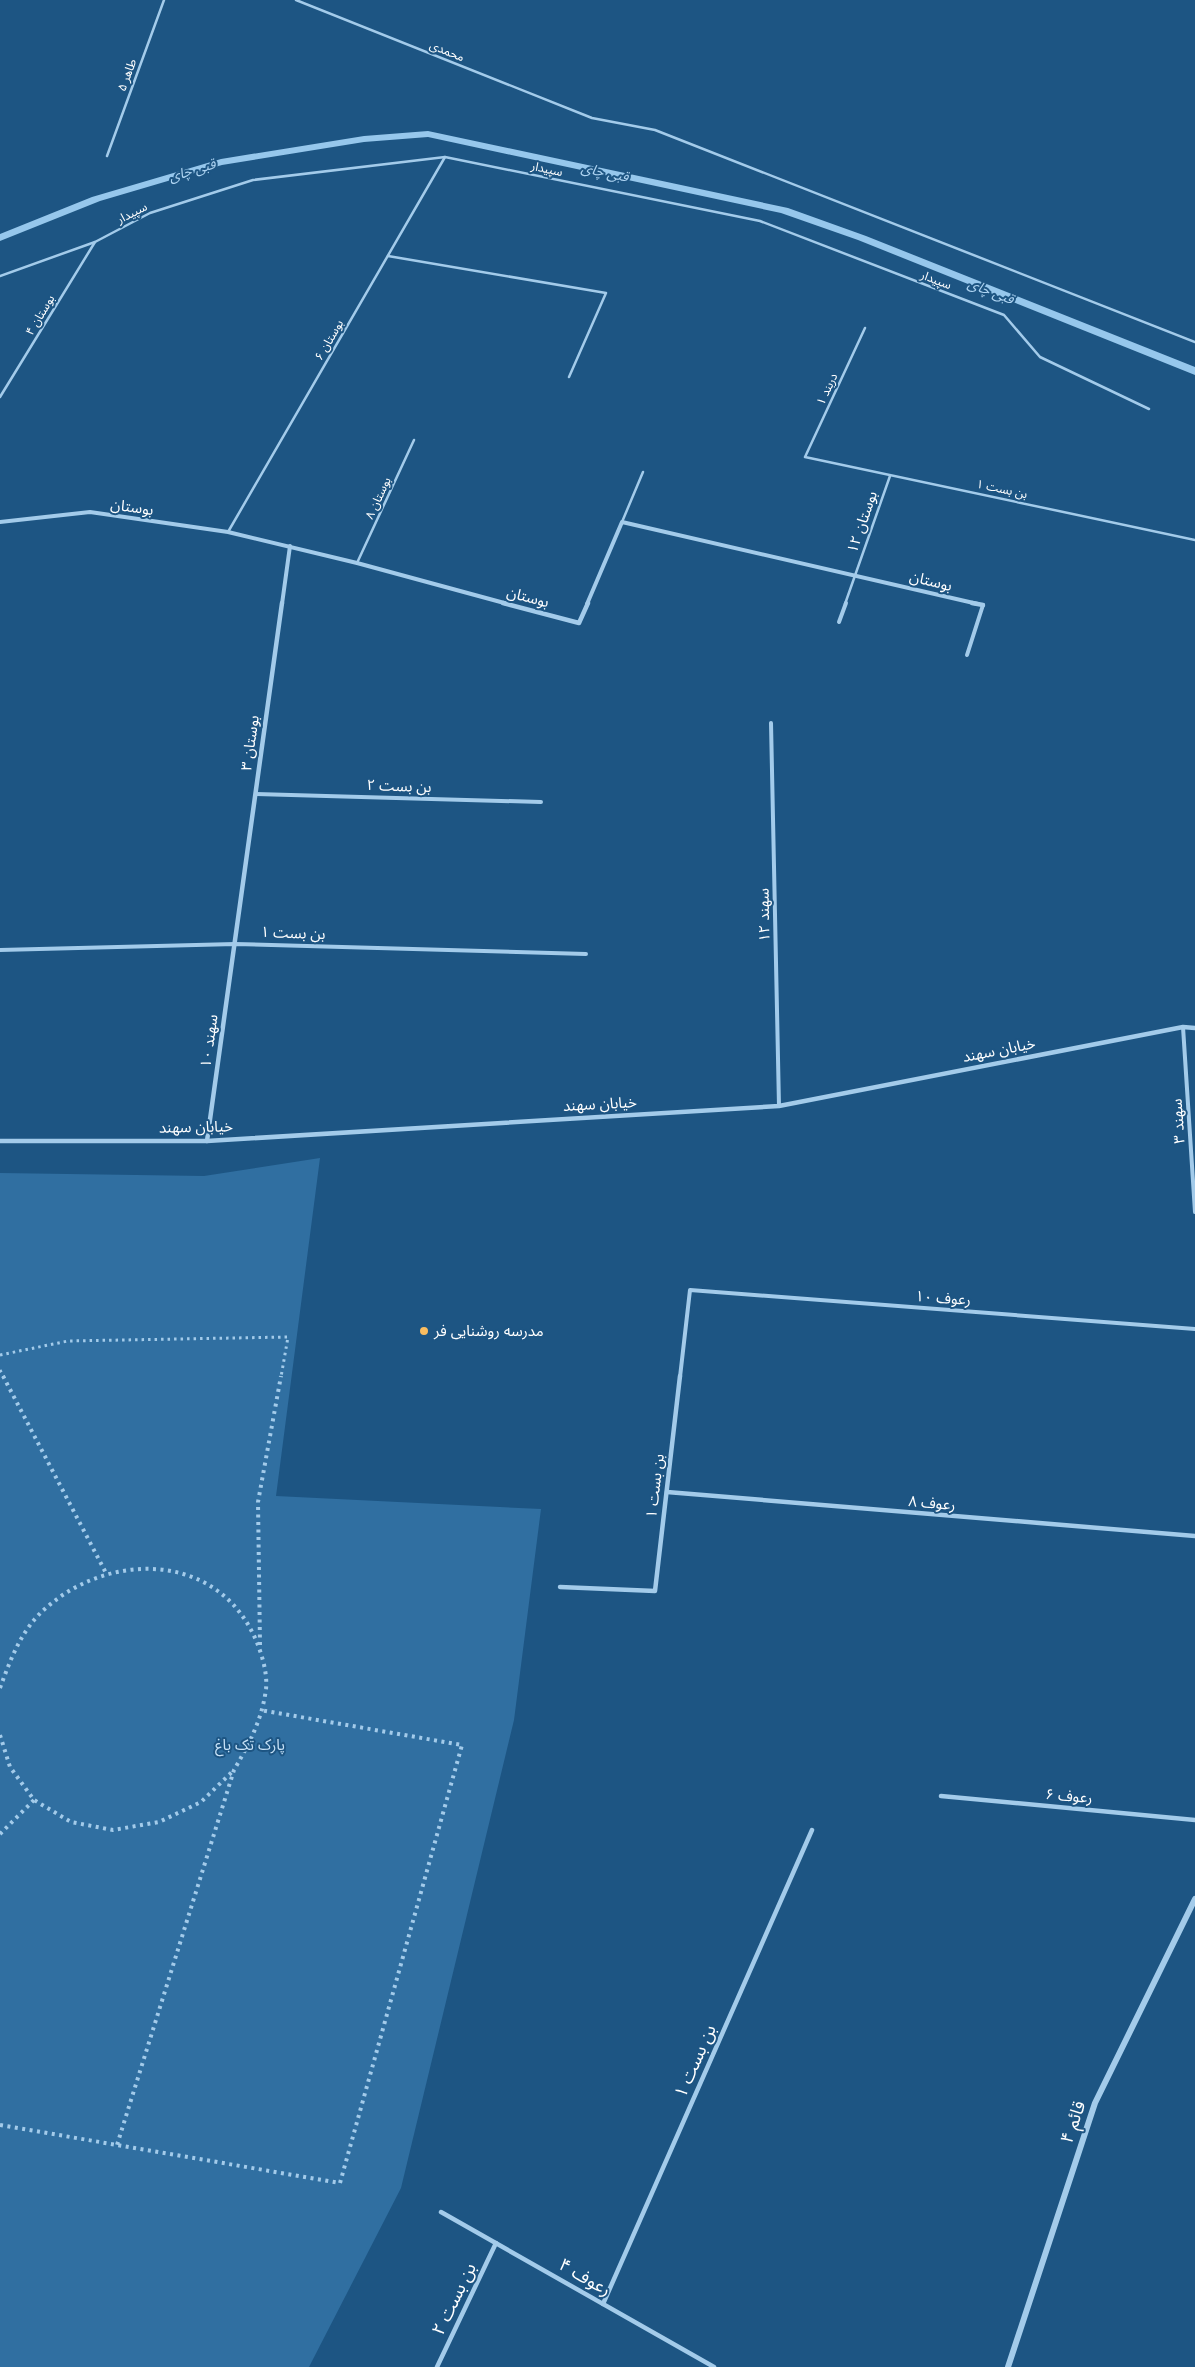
<svg xmlns="http://www.w3.org/2000/svg" width="1195" height="2367" viewBox="0 0 1195 2367" font-family="'PT Sans','Noto Sans Arabic',sans-serif">
	<style>
		.green { fill: #306fa1 }
		.lines { fill: none; stroke-linecap: round; stroke-linejoin: round }
		.stream { fill: #96c7ec; fill-rule: evenodd }
		.path-far1 { stroke: #a3cbea; stroke-width: 3; stroke-dasharray: 2.5 4; stroke-linecap: butt }
		.path { stroke: #a3cbea; stroke-width: 4; stroke-dasharray: 3 4.5; stroke-linecap: butt }
		.lane-far2 { stroke: #a3cbea; stroke-width: 2.5 }
		.lane-far1 { stroke: #a3cbea; stroke-width: 4 }
		.lane { stroke: #a3cbea; stroke-width: 4.5 }
		.street-far2 { stroke: #a3cbea; stroke-width: 4 }
		.street-far1 { stroke: #a3cbea; stroke-width: 4.5 }
		.street { stroke: #a3cbea; stroke-width: 6 }
		.poi-dot { fill: #fabd60; stroke: #1d5583; stroke-width: 2 }
		.labels { text-anchor: middle; stroke-width: 4; stroke-linejoin: round; paint-order: stroke }
		.far-street-label { font-size: 12px; fill: #fff; stroke: #1d5583 }
		.far-water-label { font-size: 14px; font-style: italic; fill: #aed4f2; stroke: #1d5583 }
		.street-label { font-size: 15px; fill: #fff; stroke: #1d5583 }
		.poi-label { font-size: 15px; fill: #fff; stroke: #1d5583; text-anchor: start }
		.park-label { font-size: 15px; fill: #c7e2f7; stroke: #1d5583 }
		.near-street-label { font-size: 18px; fill: #fff; stroke: #1d5583 }
	</style>
	<rect width="100%" height="100%" fill="#1d5583"/>
	<!-- green -->
	<path class="green" d="M320,1158L276,1496L541,1509L514,1720L401,2188L309,2367H0V1173L204,1176Z"/>
	<g class="lines">
		<!-- stream -->
		<path class="stream" d="M428,131L788,208L866,236L1195,367V375L858,240L781,213L428,137L364,142L222,165L100,201L0,241V234L92,197L221,159L364,136Z"/>
		<!-- path-far1 -->
		<g class="path-far1">
			<path d="M0,1355L68,1341L288,1337L281,1377"/>
			<path d="M0,1370L4,1377"/>
		</g>
		<!-- path -->
		<g class="path">
			<path d="M3,1376L107,1575"/>
			<path d="M260,1645L258,1502L281,1376"/>
			<path d="M0,1688C11,1658 22,1628 47,1607C108,1554 208,1552 250,1628C259,1644 268,1670 266,1689C262,1720 249,1744 234,1770L117,2145"/>
			<path d="M0,1735L10,1767L34,1800L71,1822L113,1830L159,1822L201,1802L234,1770"/>
			<path d="M0,1834L34,1800"/>
			<path d="M0,2125L340,2183L462,1745L260,1710"/>
		</g>
		<!-- lane-far2 -->
		<g class="lane-far2">
			<path d="M296,0L592,118L655,130L1195,342"/>
			<path d="M107,156L164,0"/>
			<path d="M388,256L606,293L569,377"/>
			<path d="M0,276L95,242L150,213L253,180L445,157L760,221L1004,315L1040,357L1149,409"/>
			<path d="M865,328L805,457L1195,540"/>
			<path d="M0,397L95,242"/>
			<path d="M622,522L643,472"/>
			<path d="M228,532L445,157"/>
			<path d="M357,563L414,440"/>
			<path d="M845,604L890,476"/>
		</g>
		<!-- lane-far1 -->
		<g class="lane-far1">
			<path d="M839,622L846,603"/>
			<path d="M967,655L983,605"/>
			<path d="M771,723L779,1106"/>
			<path d="M256,794L541,802"/>
			<path d="M0,950L235,944L586,954"/>
			<path d="M1183,1027L1195,1212"/>
			<path d="M680,1377L690,1290L1195,1329"/>
		</g>
		<!-- lane -->
		<g class="lane">
			<path d="M667,1492L1195,1536"/>
			<path d="M560,1587L655,1591L680,1376"/>
			<path d="M941,1796L1195,1820"/>
			<path d="M441,2212L714,2367"/>
			<path d="M603,2304L812,1830"/>
			<path d="M437,2367L496,2243"/>
		</g>
		<!-- street-far2 -->
		<g class="street-far2">
			<path d="M0,522L90,512L228,532L357,563L508,604"/>
			<path d="M282,604L290,546"/>
			<path d="M587,604L622,522L978,604"/>
		</g>
		<!-- street-far1 -->
		<g class="street-far1">
			<path d="M503,603L579,623L588,603"/>
			<path d="M972,603L983,605"/>
			<path d="M0,1141H207L779,1106L1183,1027L1195,1028"/>
			<path d="M207,1141L282,603"/>
		</g>
		<!-- street -->
		<path class="street" d="M1008,2367L1095,2103L1195,1899"/>
	</g>
	<!-- markers -->
	<circle class="poi-dot" cx="424" cy="1331" r="5"/>
	<g class="labels">
		<!-- far-street labels -->
		<g class="far-street-label">
			<text transform="translate(447 51) rotate(22)" y="4">محمدی</text>
			<text transform="translate(127 75) rotate(-70)" y="4">طاهر ۵</text>
			<text transform="translate(547 169) rotate(12)" y="4">سپیدار</text>
			<text transform="translate(132 213) rotate(-27)" y="4">سپیدار</text>
			<text transform="translate(936 280) rotate(21)" y="4">سپیدار</text>
			<text transform="translate(40 315) rotate(-59)" y="4">بوستان ۴</text>
			<text transform="translate(329 340) rotate(-60)" y="4">بوستان ۶</text>
			<text transform="translate(827 389) rotate(-65)" y="4">دربند ۱</text>
			<text transform="translate(1002 489) rotate(12)" y="4">بن بست ۱</text>
			<text transform="translate(378 498) rotate(-65)" y="4">بوستان ۸</text>
		</g>
		<!-- far-water labels -->
		<g class="far-water-label">
			<text transform="translate(192 170) rotate(-17)" y="5">قبی چای</text>
			<text transform="translate(605 172) rotate(12)" y="5">قبی چای</text>
			<text transform="translate(991 291) rotate(21)" y="5">قبی چای</text>
		</g>
		<!-- street labels -->
		<g class="street-label">
			<text transform="translate(132 507) rotate(8)" y="5">بوستان</text>
			<text transform="translate(862 522) rotate(-71)" y="5">بوستان ۱۲</text>
			<text transform="translate(931 581) rotate(14)" y="5">بوستان</text>
			<text transform="translate(528 597) rotate(15)" y="5">بوستان</text>
			<text transform="translate(250 743) rotate(-82)" y="5">بوستان ۳</text>
			<text transform="translate(399 786) rotate(2)" y="5">بن بست ۲</text>
			<text transform="translate(764 915) rotate(-91)" y="5">سهند ۱۲</text>
			<text transform="translate(293 933) rotate(2)" y="5">بن بست ۱</text>
			<text transform="translate(209 1041) rotate(-82)" y="5">سهند ۱۰</text>
			<text transform="translate(999 1050) rotate(-11)" y="5">خیابان سهند</text>
			<text transform="translate(600 1104) rotate(-3)" y="5">خیابان سهند</text>
			<text transform="translate(1178 1121) rotate(-94)" y="5">سهند ۳</text>
			<text transform="translate(196 1127) rotate(-1)" y="5">خیابان سهند</text>
			<text transform="translate(943 1298) rotate(4)" y="5">رعوف ۱۰</text>
			<text transform="translate(655 1486) rotate(-83)" y="5">بن بست ۱</text>
			<text transform="translate(932 1503) rotate(5)" y="5">رعوف ۸</text>
			<text transform="translate(1069 1796) rotate(5)" y="5">رعوف ۶</text>
		</g>
		<!-- poi labels -->
		<g class="poi-label">
			<text x="434" y="1336">مدرسه روشنایی فر</text>
		</g>
		<!-- park labels -->
		<g class="park-label">
			<text x="250" y="1750">پارک تک باغ</text>
		</g>
		<!-- near-street labels -->
		<g class="near-street-label">
			<text transform="translate(695 2061) rotate(-66)" y="6">بن بست ۱</text>
			<text transform="translate(1073 2122) rotate(-71)" y="6">قائم ۴</text>
			<text transform="translate(585 2277) rotate(30)" y="6">رعوف ۴</text>
			<text transform="translate(454 2299) rotate(-64)" y="6">بن بست ۲</text>
		</g>
	</g>
</svg>
